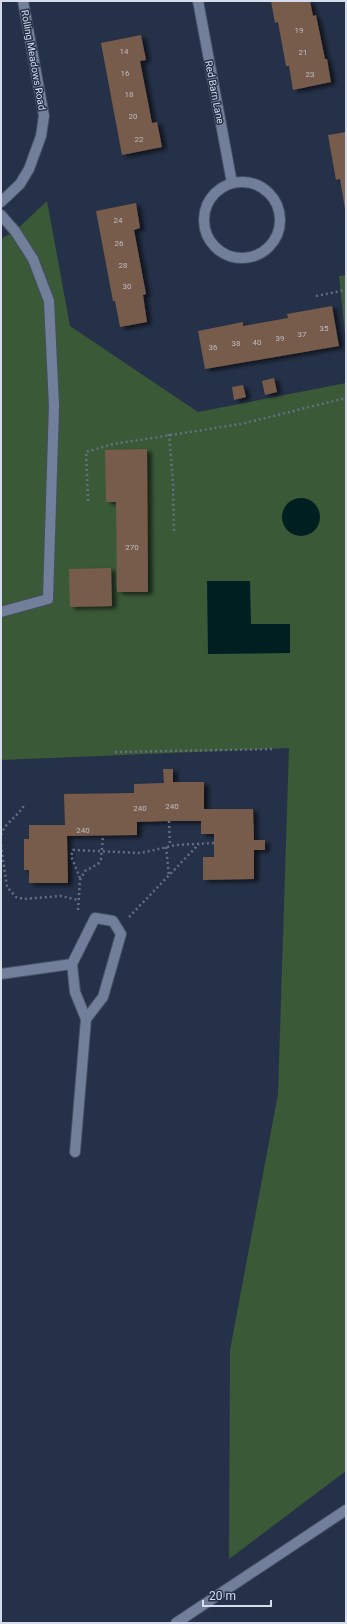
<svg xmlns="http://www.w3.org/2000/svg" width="347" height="1624" viewBox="0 0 347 1624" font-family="Roboto,sans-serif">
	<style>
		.green { fill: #3a5937 }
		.water { fill: #001f21 }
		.building { fill: #775b4b; filter: url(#shadow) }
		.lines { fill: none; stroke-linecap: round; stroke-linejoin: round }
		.minor-casing { stroke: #464f63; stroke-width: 12 }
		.path { stroke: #646f83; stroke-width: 2.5; stroke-dasharray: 2 3; stroke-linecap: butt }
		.minor { stroke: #717f9a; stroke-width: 10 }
		.labels { text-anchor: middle; stroke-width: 3; stroke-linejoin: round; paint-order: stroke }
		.number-label { font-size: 8px; fill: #bebcc4 }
		.street-label { font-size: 10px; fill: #d5dcec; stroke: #253148 }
	</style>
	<defs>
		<filter id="shadow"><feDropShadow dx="4.5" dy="2.5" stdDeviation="2" flood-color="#0009"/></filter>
	</defs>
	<rect width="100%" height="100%" fill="#253148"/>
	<!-- green -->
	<g class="green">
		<path d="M47,201L70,326L198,412L346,383V1471L229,1559L230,1350L278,1094L289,748L1,760V239L15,231Z"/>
		<path d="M346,275V344L339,276Z"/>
	</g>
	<!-- water -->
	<g class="water">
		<circle cx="301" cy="517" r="19"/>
		<path d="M207,581H250L251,624H290V653L208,654Z"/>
	</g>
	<!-- building -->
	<g class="building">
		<path d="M271,1H310L313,16L316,15L325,59H327L331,82L293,90L289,66H286L278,22L275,23Z"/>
		<path d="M141,35L146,60L140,61L152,123L157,122L162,147L122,155L101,43Z"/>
		<path d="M346,132V209H345L340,179L336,180L328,135Z"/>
		<path d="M136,203L140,228L134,230L146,294L143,295L147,322L120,327L115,301H113L96,211Z"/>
		<path d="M332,306L339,346L205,369L198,331L243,322V326L288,318L287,314Z"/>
		<path d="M274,378L277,392L265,395L262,381Z"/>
		<path d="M243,385L246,397L234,400L232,387Z"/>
		<path d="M147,449L148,592H117L116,502H106L105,450Z"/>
		<path d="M111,568L112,606L70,607L69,569Z"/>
		<path d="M163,769H173V782H204V809H253L254,840H265V850H254V879L203,880V857H214V834H201V821H169L137,822V835L67,836L68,883H29V870H24V839H29V825H65L64,794L134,793V784L164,783Z"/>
	</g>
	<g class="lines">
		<defs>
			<g id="minor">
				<path d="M198,1L232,183"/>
				<circle cx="242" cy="220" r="38"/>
				<path d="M1,202L20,184L29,169L41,136L44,116L23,1"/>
				<path d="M1,215L15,231L33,259L49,301L54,406L48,599L1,612"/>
				<path d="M72,964L75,992L86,1019"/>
				<path d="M1,974L72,964L95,918L113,921L121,934L103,997L86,1019L75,1152"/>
				<path d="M176,1623L346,1510"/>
			</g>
		</defs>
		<!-- minor casing -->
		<use href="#minor" class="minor-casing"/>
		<!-- path -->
		<g class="path">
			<path d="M316,296L346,290"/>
			<path d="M169,434L173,481L174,534"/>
			<path d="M88,501L86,452L113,444L241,424L346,398"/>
			<path d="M115,752L275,749"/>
			<path d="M169,821L170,846"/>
			<path d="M1,835C5,822 18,817 24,805"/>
			<path d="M1,845L7,887L16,897L24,899L61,896L78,900"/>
			<path d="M166,847L169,876"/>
			<path d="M80,878L71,856L73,850L141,853L176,845L214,843"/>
			<path d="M78,910L80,880L85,871L98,864L101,859L103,836"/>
			<path d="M129,917L199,844"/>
		</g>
		<!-- minor -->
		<use href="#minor" class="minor"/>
	</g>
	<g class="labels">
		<!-- number labels -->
		<g class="number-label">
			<text x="299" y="33">19</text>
			<text x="124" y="54">14</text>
			<text x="303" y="55">21</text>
			<text x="125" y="76">16</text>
			<text x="310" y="77">23</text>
			<text x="129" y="97">18</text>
			<text x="133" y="119">20</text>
			<text x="139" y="142">22</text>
			<text x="118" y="223">24</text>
			<text x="119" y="246">26</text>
			<text x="123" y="268">28</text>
			<text x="127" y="289">30</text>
			<text x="324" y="331">35</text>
			<text x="302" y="337">37</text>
			<text x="280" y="341">39</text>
			<text x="257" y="345">40</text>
			<text x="236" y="346">38</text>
			<text x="213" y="350">36</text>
			<text x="132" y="550">270</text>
			<text x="172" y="809">240</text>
			<text x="140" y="811">240</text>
			<text x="83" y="833">240</text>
		</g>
		<!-- street labels -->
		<g class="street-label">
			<text transform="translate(34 60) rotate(80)" y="4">Rolling Meadows Road</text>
			<text transform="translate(215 92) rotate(79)" y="4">Red Barn Lane</text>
		</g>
	</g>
	<!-- border -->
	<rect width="347" height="1624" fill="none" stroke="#d5dcec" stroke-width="4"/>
	<!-- scale -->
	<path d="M203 1600v6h68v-6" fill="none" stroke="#d5dcec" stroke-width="2"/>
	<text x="209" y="1600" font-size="12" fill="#d5dcec" stroke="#253148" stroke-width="3" paint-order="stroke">20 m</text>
</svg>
